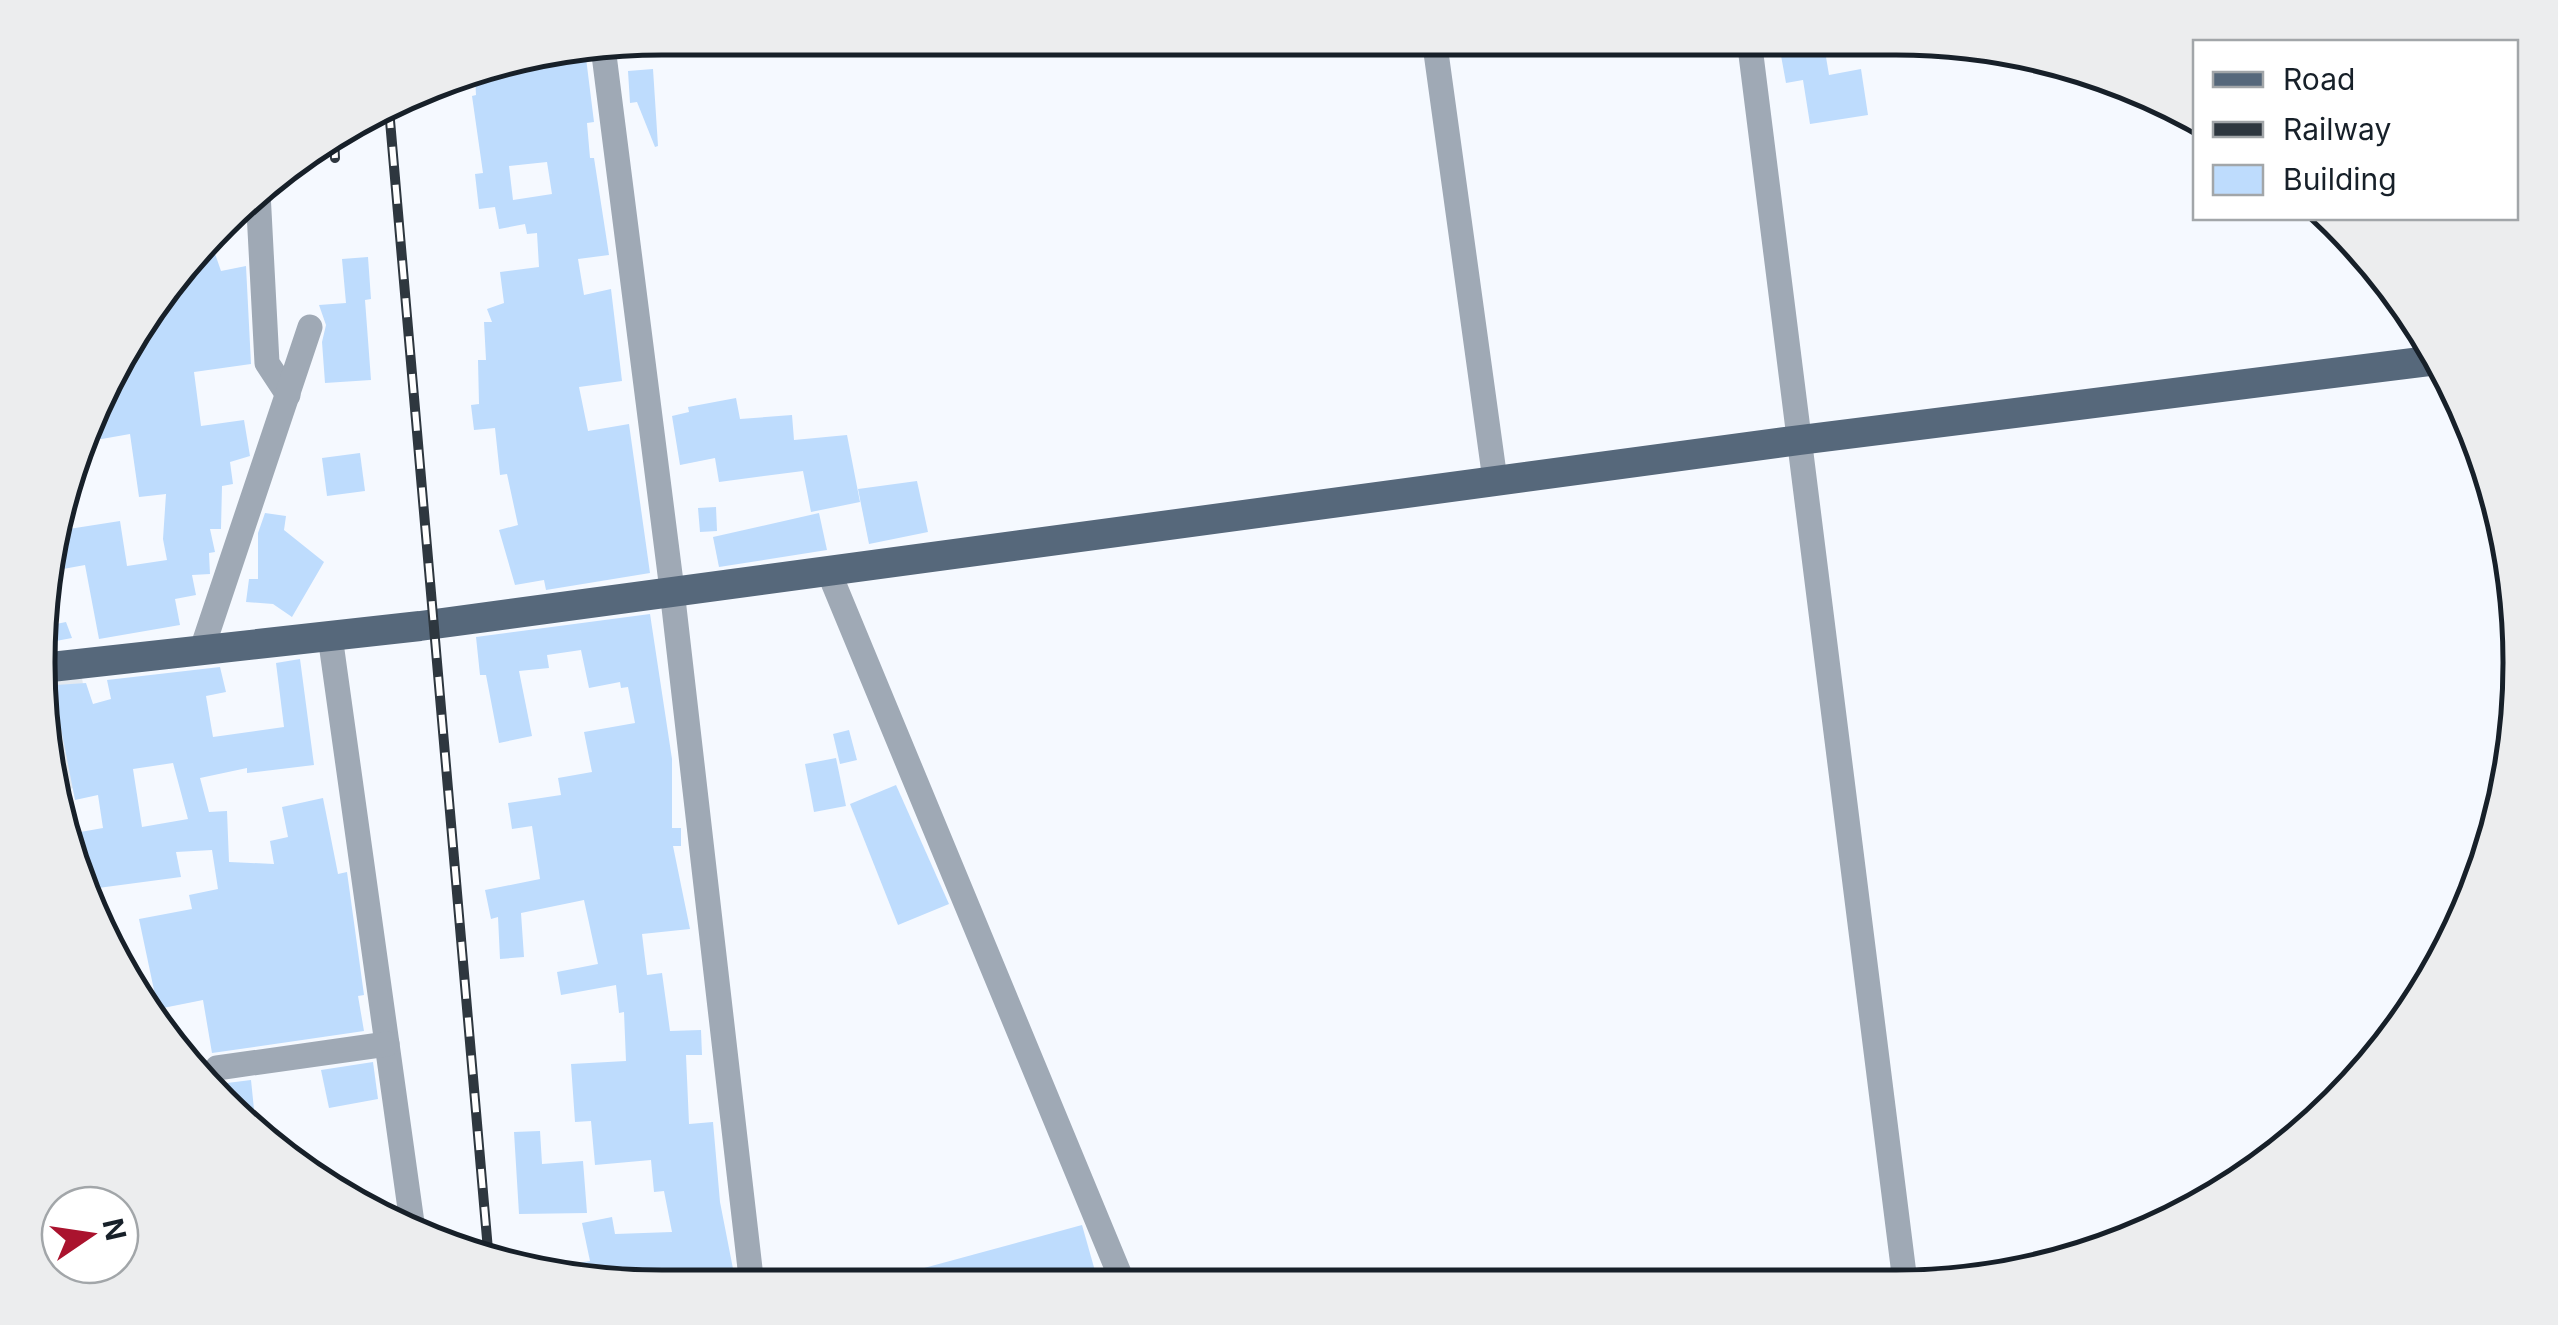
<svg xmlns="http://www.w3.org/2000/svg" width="2558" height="1325" viewBox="0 0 2558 1325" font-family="Inter,sans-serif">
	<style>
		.built { fill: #e3e9f0 }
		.building { fill: #bedcfd; fill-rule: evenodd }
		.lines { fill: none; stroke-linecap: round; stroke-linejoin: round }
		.street { stroke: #9fa9b5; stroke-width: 25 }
		.primary { stroke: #56687b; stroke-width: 30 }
		.rail-casing { stroke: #2e373f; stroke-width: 10 }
		.rail { stroke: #fff; stroke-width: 6; stroke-dasharray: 19; stroke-linecap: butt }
		.rim { fill: none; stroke: #172029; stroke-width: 5 }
	</style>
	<rect width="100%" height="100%" fill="#f5f9ff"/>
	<!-- built -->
	<path class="built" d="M82,678L99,785L59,790L39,704L41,683Z"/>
	<!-- building -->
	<g class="building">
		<path d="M1778,39H1823L1829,75L1861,69L1868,115L1810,124L1803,80L1786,83Z"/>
		<path d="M585,50L594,122L587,123L590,158H594L609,255L578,259L584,295L611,289L622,381L579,387L588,431L629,424L650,573L546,590L544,580L515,585L499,530L518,525L507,474L500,475L495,428L474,430L471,405L479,404L478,360H486L484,322H492L487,309L504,303L500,272L539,267L537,233L527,234L525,224L499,229L495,207L479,209L475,174L483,173L472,96L476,95L475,75L495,74L494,65ZM547,162L552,194L513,200L509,166Z"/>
		<path d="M653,69L658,146L655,147L637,102L630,103L628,71Z"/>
		<path d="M211,242L221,271L246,266L251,364L194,372L201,426L244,420L250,456L230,462L233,484L222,486L221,529H210L215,552L209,553L210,574L192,575L196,595L175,599L180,625L99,639L85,565L52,571L56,531L120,521L127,566L167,560L163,539L166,494L139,497L130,434L96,440L94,424L137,327L158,323L154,303Z"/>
		<path d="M368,257L371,299L365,300L371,380L325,383L322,342L326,325L319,305L346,303L342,259Z"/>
		<path d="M736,398L740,419L792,415L794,440L847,435L860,502L811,512L803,471L719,482L715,458L680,465L672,416L689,412L688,407Z"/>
		<path d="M360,453L365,491L327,496L322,458Z"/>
		<path d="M917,481L928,532L869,544L858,489Z"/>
		<path d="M716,507L717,531L700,532L698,508Z"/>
		<path d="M265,513L286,516L284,530L324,562L292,617L273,604L246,602L249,579H258V533Z"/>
		<path d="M819,513L827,550L719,567L713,537Z"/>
		<path d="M650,614L672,759V828H681V846H673L690,929L642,934L647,975L662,973L670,1031L701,1030L702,1055H686L689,1124L713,1122L720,1202L735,1279L670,1286L636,1285V1278L613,1284L551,1267L590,1261L582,1223L612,1217L615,1234L672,1232L664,1191L654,1192L651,1160L595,1165L591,1121L575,1122L571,1064L626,1061L624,1012L619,1013L616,985L561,995L557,972L598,964L584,900L521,913L524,957L500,959L498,917L491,919L485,890L540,879L532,826L512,829L508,803L561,795L558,778L592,772L584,732L635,723L628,687L621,688L620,682L589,688L581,650L547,655L549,668L519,671L532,736L499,743L486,675H480L476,637Z"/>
		<path d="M66,622L72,638L45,643L46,626Z"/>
		<path d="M300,659L314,765L247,773V768L200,778L209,812L227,811L229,862L274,864L270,841L288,837L282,807L323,798L338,874L347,872L364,995L358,996L364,1031L212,1053L203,1000L158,1009L139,919L192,909L189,895L218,889L212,850L176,852L181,877L83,890L69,834L103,828L98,795L75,800L58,713L42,715L41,686L86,683L93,704L111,699L107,680L220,667L226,692L206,696L213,737L284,727L276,663ZM173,763L188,819L142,827L133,769Z"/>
		<path d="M849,730L857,760L840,764L833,734Z"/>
		<path d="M836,758L846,806L814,812L805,764Z"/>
		<path d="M896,785L949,904L898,925L850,804Z"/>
		<path d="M373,1062L378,1099L329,1108L321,1070Z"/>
		<path d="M207,1080L219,1084L251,1080L255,1119L243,1120L220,1104Z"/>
		<path d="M540,1131L542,1164L583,1161L587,1213L519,1214L514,1132Z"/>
		<path d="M1082,1225L1099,1285H881L880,1280Z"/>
	</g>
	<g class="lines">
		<!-- street -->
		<g class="street">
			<path d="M1434,38L1495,480"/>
			<path d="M1749,39L1905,1282"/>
			<path d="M603,47L672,590L752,1286"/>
			<path d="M258,192L267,363L288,395"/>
			<path d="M828,570L1124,1285"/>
			<path d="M330,636L413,1230"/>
			<path d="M201,652L310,327"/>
			<path d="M217,1068L387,1044"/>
		</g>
		<!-- primary -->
		<path class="primary" d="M42,668L420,626L1800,440L2429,361"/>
		<defs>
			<g id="rail">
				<path d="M389,109L488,1250"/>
				<path d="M334,139L335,158"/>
			</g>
		</defs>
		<!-- rail casing -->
		<use href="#rail" class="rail-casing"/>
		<!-- rail -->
		<use href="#rail" class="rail"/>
	</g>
	<!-- crop -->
	<path d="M0 0H2558V1325H0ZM662 55H1896A607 607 0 0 1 2503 662V663A607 607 0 0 1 1896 1270H662A607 607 0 0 1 55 663V662A607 607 0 0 1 662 55Z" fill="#ecedee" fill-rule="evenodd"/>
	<path class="rim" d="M662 55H1896A607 607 0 0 1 2503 662V663A607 607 0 0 1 1896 1270H662A607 607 0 0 1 55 663V662A607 607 0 0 1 662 55Z"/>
	<!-- legend -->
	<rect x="2193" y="40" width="325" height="180" fill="#ffffff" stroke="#a2a6a9" stroke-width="2.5"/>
	<rect x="2213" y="72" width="50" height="15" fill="#56687b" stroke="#a2a6a9" stroke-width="2.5"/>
	<text x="2283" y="90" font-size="30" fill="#172029">Road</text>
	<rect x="2213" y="122" width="50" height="15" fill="#2e373f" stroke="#a2a6a9" stroke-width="2.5"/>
	<text x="2283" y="140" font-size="30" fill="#172029">Railway</text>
	<rect x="2213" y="165" width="50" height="30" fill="#bedcfd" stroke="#a2a6a9" stroke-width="2.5"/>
	<text x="2283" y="190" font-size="30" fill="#172029">Building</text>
	<!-- north arrow -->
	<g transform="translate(90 1235) rotate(77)"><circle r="48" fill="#ffffff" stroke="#a2a6a9" stroke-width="2.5"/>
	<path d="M0-8L18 38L0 25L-18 38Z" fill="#aa132e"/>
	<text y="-15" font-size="28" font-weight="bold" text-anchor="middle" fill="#172029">N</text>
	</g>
</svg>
